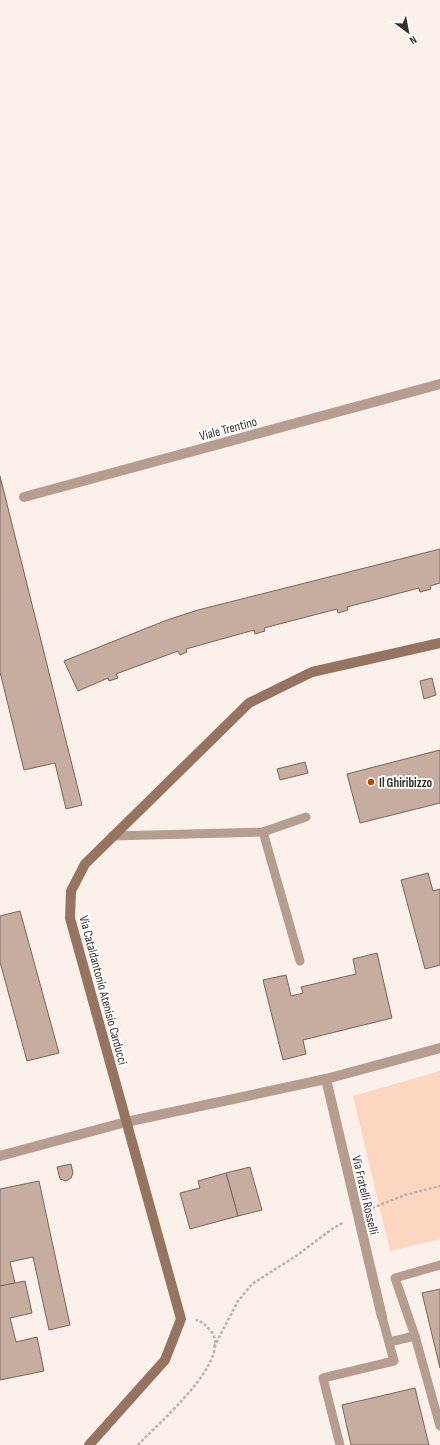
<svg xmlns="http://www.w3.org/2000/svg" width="440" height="1445" viewBox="0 0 440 1445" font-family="'Sofia Sans Condensed',sans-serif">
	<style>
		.green { fill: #fdd6c2 }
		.building { fill: #c7ad9f; stroke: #7b6457 }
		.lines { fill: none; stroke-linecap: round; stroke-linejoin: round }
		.path { stroke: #bcb1ab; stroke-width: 2.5; stroke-dasharray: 3 2; stroke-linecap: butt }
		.lane { stroke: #b69d90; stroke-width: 9 }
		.street { stroke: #b69d90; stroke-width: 10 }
		.secondary { stroke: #977461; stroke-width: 10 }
		.poi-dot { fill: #ad4e00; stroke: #fff; stroke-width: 1.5 }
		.labels { text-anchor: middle; stroke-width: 4; stroke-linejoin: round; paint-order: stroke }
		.street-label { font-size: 13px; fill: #3a302a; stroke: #fff }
		.poi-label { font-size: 13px; font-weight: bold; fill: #3a302a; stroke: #fff; text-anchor: start }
	</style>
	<rect width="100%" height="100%" fill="#fbf0ea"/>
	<!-- green -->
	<path class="green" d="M440,1071V1239L390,1251L353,1096Z"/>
	<!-- building -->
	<g class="building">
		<path d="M0,476L82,805L66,809L55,763L24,770L0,672Z"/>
		<path d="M440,549V583L430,586L431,589L420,592L419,588L347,607L348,610L338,613L337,609L264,628L265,631L255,634L254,630L186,649L187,652L180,655L178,651L116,674L118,678L109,681L108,678L78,691L64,661L167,620L198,610Z"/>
		<path d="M432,678L436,695L424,699L420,681Z"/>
		<path d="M440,750V803L360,823L347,774Z"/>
		<path d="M305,762L308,773L280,780L277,769Z"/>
		<path d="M428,873L433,891L440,889V965L425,969L401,880Z"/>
		<path d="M20,911L59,1053L27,1061L0,962V916Z"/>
		<path d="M377,953L392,1018L303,1040L306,1054L283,1060L263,980L286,975L291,996L303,993L301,987L356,974L353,959Z"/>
		<path d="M71,1164L73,1173L71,1178L66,1181L60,1179L57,1167Z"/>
		<path d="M250,1167L262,1210L238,1216L226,1173Z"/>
		<path d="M226,1173L238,1216L190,1229L180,1193L200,1188L198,1181Z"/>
		<path d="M39,1181L70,1325L49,1330L33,1257L10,1262L15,1283L0,1286V1189Z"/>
		<path d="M25,1281L32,1313L10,1318L16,1342L37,1337L44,1371L0,1380V1286Z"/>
		<path d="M440,1289V1368L422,1293Z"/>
		<path d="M415,1388L429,1445H351L342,1405Z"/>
	</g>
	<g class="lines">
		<!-- path -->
		<g class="path">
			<path d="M372,1208L405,1195L440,1186"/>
			<path d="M214,1347L238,1301L252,1284L296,1256L332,1229L344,1222"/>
			<path d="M138,1445C156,1425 234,1360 211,1331C206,1326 203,1322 196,1320"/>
		</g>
		<!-- lane -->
		<g class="lane">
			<path d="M263,832L300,961"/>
			<path d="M112,836L263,832L306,817"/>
			<path d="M415,1336L395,1278L440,1265"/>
			<path d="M389,1342L415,1336L440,1426"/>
			<path d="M340,1445L323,1378L394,1361L382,1317"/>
		</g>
		<!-- street -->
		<g class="street">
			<path d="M24,497L440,384"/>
			<path d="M326,1079L382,1317"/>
			<path d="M0,1156L126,1122L326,1079L440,1048"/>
		</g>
		<!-- secondary -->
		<path class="secondary" d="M89,1445L165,1360L181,1319L70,918L71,891L85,864L249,703L312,672L440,643"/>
	</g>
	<!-- markers -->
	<circle class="poi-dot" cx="371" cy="782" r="4"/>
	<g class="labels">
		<!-- street labels -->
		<g class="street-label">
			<text transform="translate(228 428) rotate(-15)" y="5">Viale Trentino</text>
			<text transform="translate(104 990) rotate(75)" y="5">Via Cataldantonio Atenisio Carducci</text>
			<text transform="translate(366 1195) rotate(77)" y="5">Via Fratelli Rosselli</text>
		</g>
		<!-- poi labels -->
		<g class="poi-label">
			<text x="379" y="787">Il Ghiribizzo</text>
		</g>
	</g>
	<!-- north arrow -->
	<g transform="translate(408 32) rotate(148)" stroke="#ffffff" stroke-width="3" paint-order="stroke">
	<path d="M0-3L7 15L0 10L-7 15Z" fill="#3a302a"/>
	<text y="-6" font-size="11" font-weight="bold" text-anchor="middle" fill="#3a302a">N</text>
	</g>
</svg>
